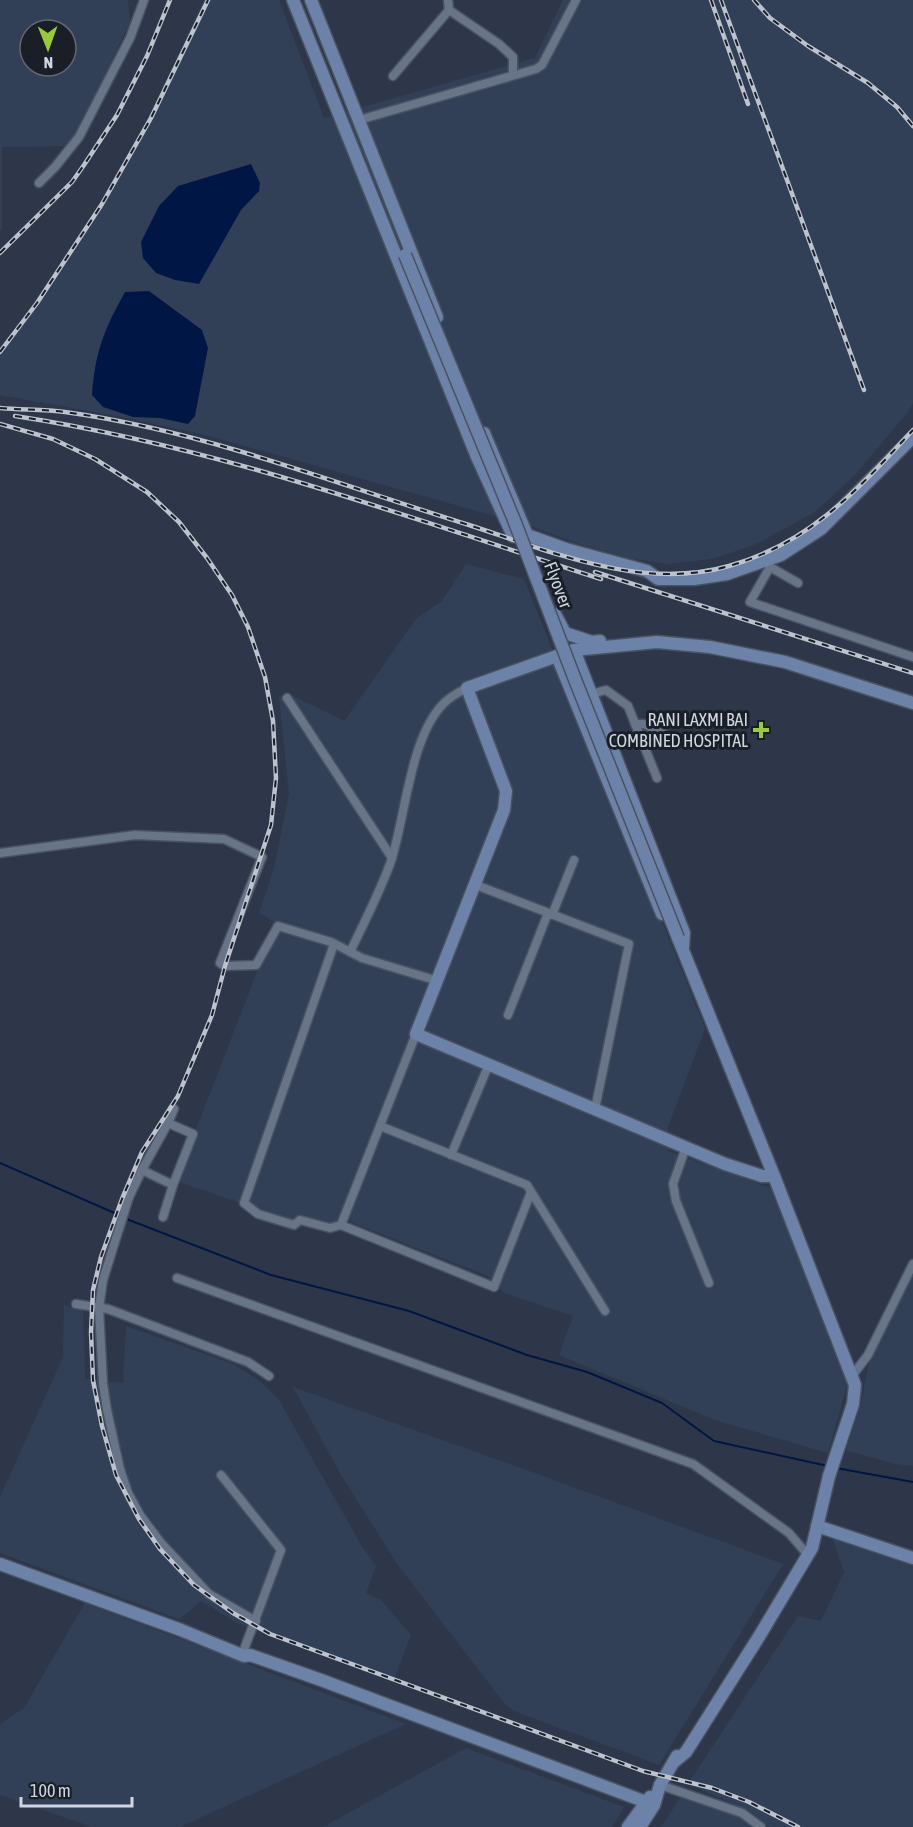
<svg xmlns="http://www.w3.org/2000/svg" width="913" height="1827" viewBox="0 0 913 1827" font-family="'Asap Condensed',sans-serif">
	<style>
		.built { fill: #324057; fill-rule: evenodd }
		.water { fill: #001746 }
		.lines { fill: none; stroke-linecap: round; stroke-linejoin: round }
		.stream { stroke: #001746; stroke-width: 2 }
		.street-casing { stroke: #495261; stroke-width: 11 }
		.secondary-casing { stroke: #495261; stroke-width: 15 }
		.street { stroke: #687488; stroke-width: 8 }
		.secondary { stroke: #6c82a8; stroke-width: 12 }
		.rail-casing { stroke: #bcc3cf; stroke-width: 4.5 }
		.rail { stroke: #1a1f27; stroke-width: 2; stroke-dasharray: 7; stroke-linecap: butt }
		.secondary-bridge-casing { stroke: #495261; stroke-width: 15; stroke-linecap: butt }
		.secondary-bridge { stroke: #6c82a8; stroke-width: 12 }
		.poi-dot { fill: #97cc38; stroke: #1a1f27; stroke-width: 2 }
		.labels { text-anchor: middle; stroke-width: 6; stroke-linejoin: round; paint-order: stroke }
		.street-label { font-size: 18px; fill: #cfd6e1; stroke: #1a1f27 }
		.poi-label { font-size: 18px; fill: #cfd6e1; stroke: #1a1f27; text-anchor: end }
	</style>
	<rect width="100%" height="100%" fill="#2d3749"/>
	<!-- built -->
	<g class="built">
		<path d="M0,0H128L130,22L72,146L2,147V228L0,230ZM30,30H66V66H30Z"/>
		<path d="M204,0H279L324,118L535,58L563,0H913V403L907,413L855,475L815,512L754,545L712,559L667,564L629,558L579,544L534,527L202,434L117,416L0,395V352L33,308L108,191L156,102Z"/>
		<path d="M466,564L524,579L705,1029L668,1127V1151L773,1189L838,1356L847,1385L828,1453L715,1420L559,1355L573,1316L504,1293L488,1276L348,1221L327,1232L176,1181L276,923L259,913L274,868L289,794L279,696L287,693L344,721L417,618L442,601Z"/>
		<path d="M913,1276V1466L895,1464L846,1450L861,1404L868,1366Z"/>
		<path d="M64,1305L83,1311L85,1379L123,1383L126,1326L233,1364L260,1381L279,1400L363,1548L376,1566L366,1593L381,1600L411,1635L393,1682L237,1623L201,1601L179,1619L0,1553V1497L63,1357Z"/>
		<path d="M293,1387L543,1476L783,1564L659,1765L514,1711L505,1704L398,1565L341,1475Z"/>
		<path d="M832,1537L913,1564V1827H770L734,1804L688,1784L798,1616L821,1621L844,1572Z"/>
		<path d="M85,1603L406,1724L180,1827H92L0,1795V1724L24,1708Z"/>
		<path d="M466,1748L624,1807L612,1827H323Z"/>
		<path d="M681,1797L737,1816L754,1827H661Z"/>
	</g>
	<!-- water -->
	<g class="water">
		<path d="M251,164L260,183L259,191L241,210L199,284L175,280L156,273L143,258L141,242L159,206L178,186Z"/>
		<path d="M149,291L202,330L208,348L195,416L188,424L160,418L133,417L103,407L92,395C95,352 104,330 125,292Z"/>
	</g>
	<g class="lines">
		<!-- stream -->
		<g class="stream">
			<path d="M0,1163L119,1215"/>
			<path d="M124,1218L271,1275L409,1311L527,1355L587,1372L662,1403L714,1441L828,1466"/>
			<path d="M836,1468L913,1482"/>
		</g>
		<defs>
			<g id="street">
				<path d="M448,0L449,10L499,44L513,57V75"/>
				<path d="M393,76L449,10"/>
				<path d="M359,120L536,69L542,65L576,0"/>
				<path d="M39,183L55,167L79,137L130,38L144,0"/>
				<path d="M798,583L770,567L750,602L913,657"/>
				<path d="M591,694L606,690L628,706L657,778"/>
				<path d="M287,698L392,858"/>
				<path d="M635,724H644L671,738"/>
				<path d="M0,853L135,835L224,839L262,857L220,963L225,966L256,965L278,926L331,942L362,958L438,981"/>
				<path d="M476,885L629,944L595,1109"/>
				<path d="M552,915L574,860"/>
				<path d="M334,944L244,1203L258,1214L294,1225L300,1220L330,1228L341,1225L494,1287L531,1192"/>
				<path d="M350,952C364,923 379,894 390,864C406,818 409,738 444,703C451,696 459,692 467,688"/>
				<path d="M508,1015L548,913"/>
				<path d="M174,1109L168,1123L142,1170L129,1197L103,1280L99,1308L103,1384L107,1410L120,1469L128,1493L140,1515L161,1543L209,1594L256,1621"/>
				<path d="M380,1126L527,1185L605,1311"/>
				<path d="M686,1147L673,1184L676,1201L709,1283"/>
				<path d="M451,1155L489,1064"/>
				<path d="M142,1170L173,1185"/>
				<path d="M163,1217L173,1185L193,1134L168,1123"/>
				<path d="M341,1225L416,1034"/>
				<path d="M177,1278L693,1464L789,1533L807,1554"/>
				<path d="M76,1304L108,1309L248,1362L269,1376"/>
				<path d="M852,1376L868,1355L913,1264"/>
				<path d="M221,1475L281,1550L242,1655"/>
				<path d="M660,1785L742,1813L761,1827"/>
			</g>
			<g id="secondary">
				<path d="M293,0L477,457L513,536L524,537L527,535L484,433"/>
				<path d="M311,0L437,317"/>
				<path d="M527,535L566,549L647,571L658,579H694L727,574L781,555L821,529L913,437"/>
				<path d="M555,614L565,633L592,642L600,641"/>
				<path d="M574,650L684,933L683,947"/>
				<path d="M557,656L662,914"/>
				<path d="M774,1176H762L725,1164L416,1034L504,810L506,791L467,688L574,650L657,642L710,647L785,662L913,703"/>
				<path d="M817,1526L913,1558"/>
				<path d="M0,1564L181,1630L244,1656L250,1655L321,1680L654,1805"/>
				<path d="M674,1762L686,1752L760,1635L812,1548L829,1476L853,1404L855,1385L774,1176L678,938"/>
				<path d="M628,1827L650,1797"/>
				<path d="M640,1827L654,1805L660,1785L677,1756"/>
			</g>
		</defs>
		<!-- street casing -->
		<use href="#street" class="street-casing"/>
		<!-- secondary casing -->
		<use href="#secondary" class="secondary-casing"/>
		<!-- street -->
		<use href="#street" class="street"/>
		<!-- secondary -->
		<use href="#secondary" class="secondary"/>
		<defs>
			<g id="rail">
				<path d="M711,0L748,104"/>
				<path d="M721,0L864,390"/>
				<path d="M754,0L770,18L808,46L868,83L897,107L913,126"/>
				<path d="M0,253L72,182L84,165L117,115L147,56L170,0"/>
				<path d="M0,352L37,303L102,204L151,118L208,0"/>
				<path d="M0,408C22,410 44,409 65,412C123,420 182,434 239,451C316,474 392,501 469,525C552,552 642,591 729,566C811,543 858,489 913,430"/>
				<path d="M15,416C219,447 406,517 601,579"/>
				<path d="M0,424L53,439L95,459L147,492L179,522L207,558L232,595L248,627L265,677L273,721L276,778L271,825L225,966L212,1015L178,1096L142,1152L122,1199L101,1257L93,1290L91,1332L93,1380L102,1426L116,1475L139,1519L160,1549L194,1585L233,1613L270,1634L643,1771L712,1788L749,1802L798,1827"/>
				<path d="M595,572L913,673"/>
			</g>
		</defs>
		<!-- rail casing -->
		<use href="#rail" class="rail-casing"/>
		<!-- rail -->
		<use href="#rail" class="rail"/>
		<defs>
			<path id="secondary-bridge" d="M405,255L514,520L574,677L678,938"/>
		</defs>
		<!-- secondary-bridge casing -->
		<use href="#secondary-bridge" class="secondary-bridge-casing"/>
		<!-- secondary-bridge -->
		<use href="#secondary-bridge" class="secondary-bridge"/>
	</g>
	<!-- markers -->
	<path class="poi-dot" d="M758 721h6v6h6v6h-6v6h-6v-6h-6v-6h6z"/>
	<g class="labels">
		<!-- street labels -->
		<g class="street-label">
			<text transform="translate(558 585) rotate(69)" y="6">Flyover</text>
		</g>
		<!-- poi labels -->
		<g class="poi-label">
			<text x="748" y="726">RANI LAXMI BAI<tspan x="748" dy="21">COMBINED HOSPITAL</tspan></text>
		</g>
	</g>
	<!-- north arrow -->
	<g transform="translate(48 48) rotate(179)"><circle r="28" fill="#1a1f27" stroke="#626871" stroke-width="1.5"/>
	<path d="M0-4.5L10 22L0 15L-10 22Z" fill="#97cc38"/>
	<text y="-9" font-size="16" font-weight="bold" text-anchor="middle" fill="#cfd6e1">N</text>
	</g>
	<!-- scale -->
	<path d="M21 1797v9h111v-9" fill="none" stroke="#cfd6e1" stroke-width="3"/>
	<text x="30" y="1797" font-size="18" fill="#cfd6e1" stroke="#1a1f27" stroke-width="4.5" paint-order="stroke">100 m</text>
</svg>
